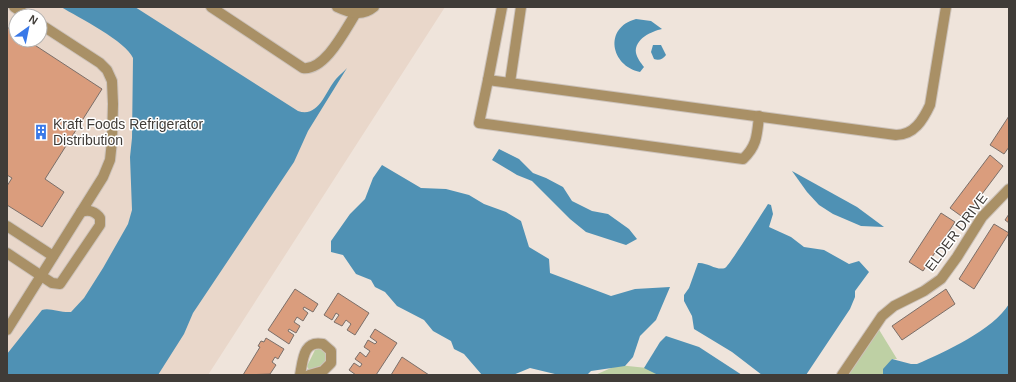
<svg xmlns="http://www.w3.org/2000/svg" width="1016" height="382" viewBox="0 0 1016 382" font-family="Arial,sans-serif">
	<style>
		.built { fill: #e9d7ca; fill-rule: evenodd }
		.green { fill: #bed0a4 }
		.water { fill: #4f91b4 }
		.building { fill: #da9d7d; stroke: #7b6f69 }
		.lines { fill: none; stroke-linecap: round; stroke-linejoin: round }
		.minor-casing { stroke: #ccc2ba; stroke-width: 12 }
		.minor { stroke: #a99066; stroke-width: 10 }
		.labels { text-anchor: middle; stroke-width: 3; stroke-linejoin: round; paint-order: stroke }
		.poi-label { font-size: 14px; fill: #403c38; stroke: #fff; text-anchor: start }
		.street-label { font-size: 14px; fill: #403c38; stroke: #fff }
	</style>
	<rect width="100%" height="100%" fill="#efe4db"/>
	<!-- built -->
	<path class="built" d="M7,7H445L208,375H7ZM16,16H40V40H16Z"/>
	<!-- green -->
	<g class="green">
		<path d="M878,328L897,359H892L883,375H848Z"/>
		<path d="M322,348L329,355L325,364L309,370L307,366L315,350Z"/>
		<path d="M618,365L647,368L658,375H595Z"/>
	</g>
	<!-- water -->
	<g class="water">
		<path d="M61,7H135L298,111C319,118 325,92 336,79C339,75 344,72 347,68L308,131L294,162L193,313L184,334L158,375L7,374V354L42,310C49,307 61,313 71,312L84,298L103,268L128,224L132,210L130,157L132,138L133,58C127,42 78,17 61,7Z"/>
		<path d="M636,19L651,21L662,29C652,31 634,39 636,53C637,58 641,63 644,67L640,72C611,66 603,28 636,19Z"/>
		<path d="M653,45H661L666,55C663,59 659,61 654,59L651,52Z"/>
		<path d="M499,149L519,159L533,173L546,178L563,187L572,201L592,211L608,214L629,229L637,239L626,245L586,232L570,219L532,181L517,175L492,160Z"/>
		<path d="M382,165L421,188L446,189L469,195L484,204L506,212L521,221L529,247L549,259L550,273L611,296L635,289L670,287L656,320L640,336L633,357L625,366L591,371L587,375H559L530,368L513,375H482L464,354L454,349L451,341L433,331L424,320L397,306L385,292L375,287L371,280L356,274L343,255L331,252V241L350,214L365,199L373,178Z"/>
		<path d="M792,171L857,207L884,227L861,226L833,214L819,205L807,192Z"/>
		<path d="M768,204L771,205L773,214L769,227L791,237L804,247L824,250L849,264L859,261L869,272L855,291V297L850,309L806,375H762L732,352L694,329L692,316L684,301V295L689,288L698,263C707,262 717,271 725,268C729,266 763,212 768,204Z"/>
		<path d="M1009,304V375H883V369L892,359L911,364H917C945,352 993,330 1009,304Z"/>
		<path d="M666,336L699,347L742,375H658L644,368L660,342Z"/>
	</g>
	<!-- building -->
	<g class="building">
		<path d="M7,27L16,33V40H27L102,89L45,179L64,192L42,227L7,205V186L12,178L7,175Z"/>
		<path d="M1009,116V147L1004,154L990,145Z"/>
		<path d="M990,155L1003,166L964,218L950,208Z"/>
		<path d="M941,213L955,222L923,271L909,262Z"/>
		<path d="M1009,214V223L1005,220Z"/>
		<path d="M994,224L1009,233L974,289L959,279Z"/>
		<path d="M295,289L318,304L313,312L304,307L303,309L308,313L303,321L297,317L294,322L300,326L296,333L289,329L288,331L294,335L289,344L268,330Z"/>
		<path d="M946,289L955,304L902,340L892,326Z"/>
		<path d="M338,293L369,313L355,335L347,330L351,324L346,320L342,326L334,322L339,315L336,313L332,320L324,315Z"/>
		<path d="M375,329L397,343L376,375H356L349,370L354,363L360,367L362,364L355,359L360,352L366,357L370,351L364,347L368,340L375,344L377,342L370,337Z"/>
		<path d="M266,338L284,349L278,359L275,357L272,362L276,365L270,374L243,375L260,347L258,346L261,341L264,342Z"/>
		<path d="M402,357L429,375H391Z"/>
	</g>
	<g class="lines">
		<defs>
			<g id="minor">
				<path d="M14,7L28,16"/>
				<path d="M211,7L303,68C325,71 345,30 356,13"/>
				<path d="M337,7C350,13 362,17 374,7"/>
				<path d="M502,7L488,80L896,135C914,135 923,120 930,105L946,7"/>
				<path d="M488,80L479,123L743,159C757,146 757,135 759,116"/>
				<path d="M510,82L521,7"/>
				<path d="M7,226L53,256"/>
				<path d="M7,253L52,283L60,284L100,225V218C96,212 89,209 81,212"/>
				<path d="M7,330L103,177L110,160L112,141L113,104L112,81L107,70L100,63L40,24"/>
				<path d="M300,375C303,360 303,340 323,344L331,351V363L323,371L309,375"/>
				<path d="M842,375L882,316L894,306L924,291L941,279L957,257L982,217L1009,189"/>
			</g>
		</defs>
		<!-- minor casing -->
		<use href="#minor" class="minor-casing"/>
		<!-- minor -->
		<use href="#minor" class="minor"/>
	</g>
	<!-- icons -->
	<defs>
		<symbol id="building-bare" viewBox="-9 -9 18 18"><path d="M-4-6H4V6H1V3H-1V6H-4ZM-2.5-4.3h1.7v1.8h-1.7ZM.8-4.3h1.7v1.8H.8ZM-2.5-1h1.7V.8h-1.7ZM.8-1h1.7V.8H.8Z" fill="#3a79e8" stroke="#fff" stroke-width="2.5" paint-order="stroke"/></symbol>
	</defs>
	<g fill-rule="evenodd">
		<use href="#building-bare" x="30" y="121" width="22" height="22"/>
	</g>
	<g class="labels">
		<!-- poi labels -->
		<g class="poi-label">
			<text x="53" y="129">Kraft Foods Refrigerator<tspan x="53" dy="16">Distribution</tspan></text>
		</g>
		<!-- street labels -->
		<g class="street-label">
			<text transform="translate(956 232) rotate(-53)" y="5">ELDER DRIVE</text>
		</g>
	</g>
	<!-- border -->
	<rect width="1016" height="382" fill="none" stroke="#403c38" stroke-width="16"/>
	<!-- north arrow -->
	<g transform="translate(28 28) rotate(33)"><circle r="19" fill="#ffffff" stroke="#b3b1af"/>
	<path d="M0-3L7 15L0 10L-7 15Z" fill="#3a79e8"/>
	<text y="-6" font-size="11" font-weight="bold" text-anchor="middle" fill="#403c38">N</text>
	</g>
</svg>
